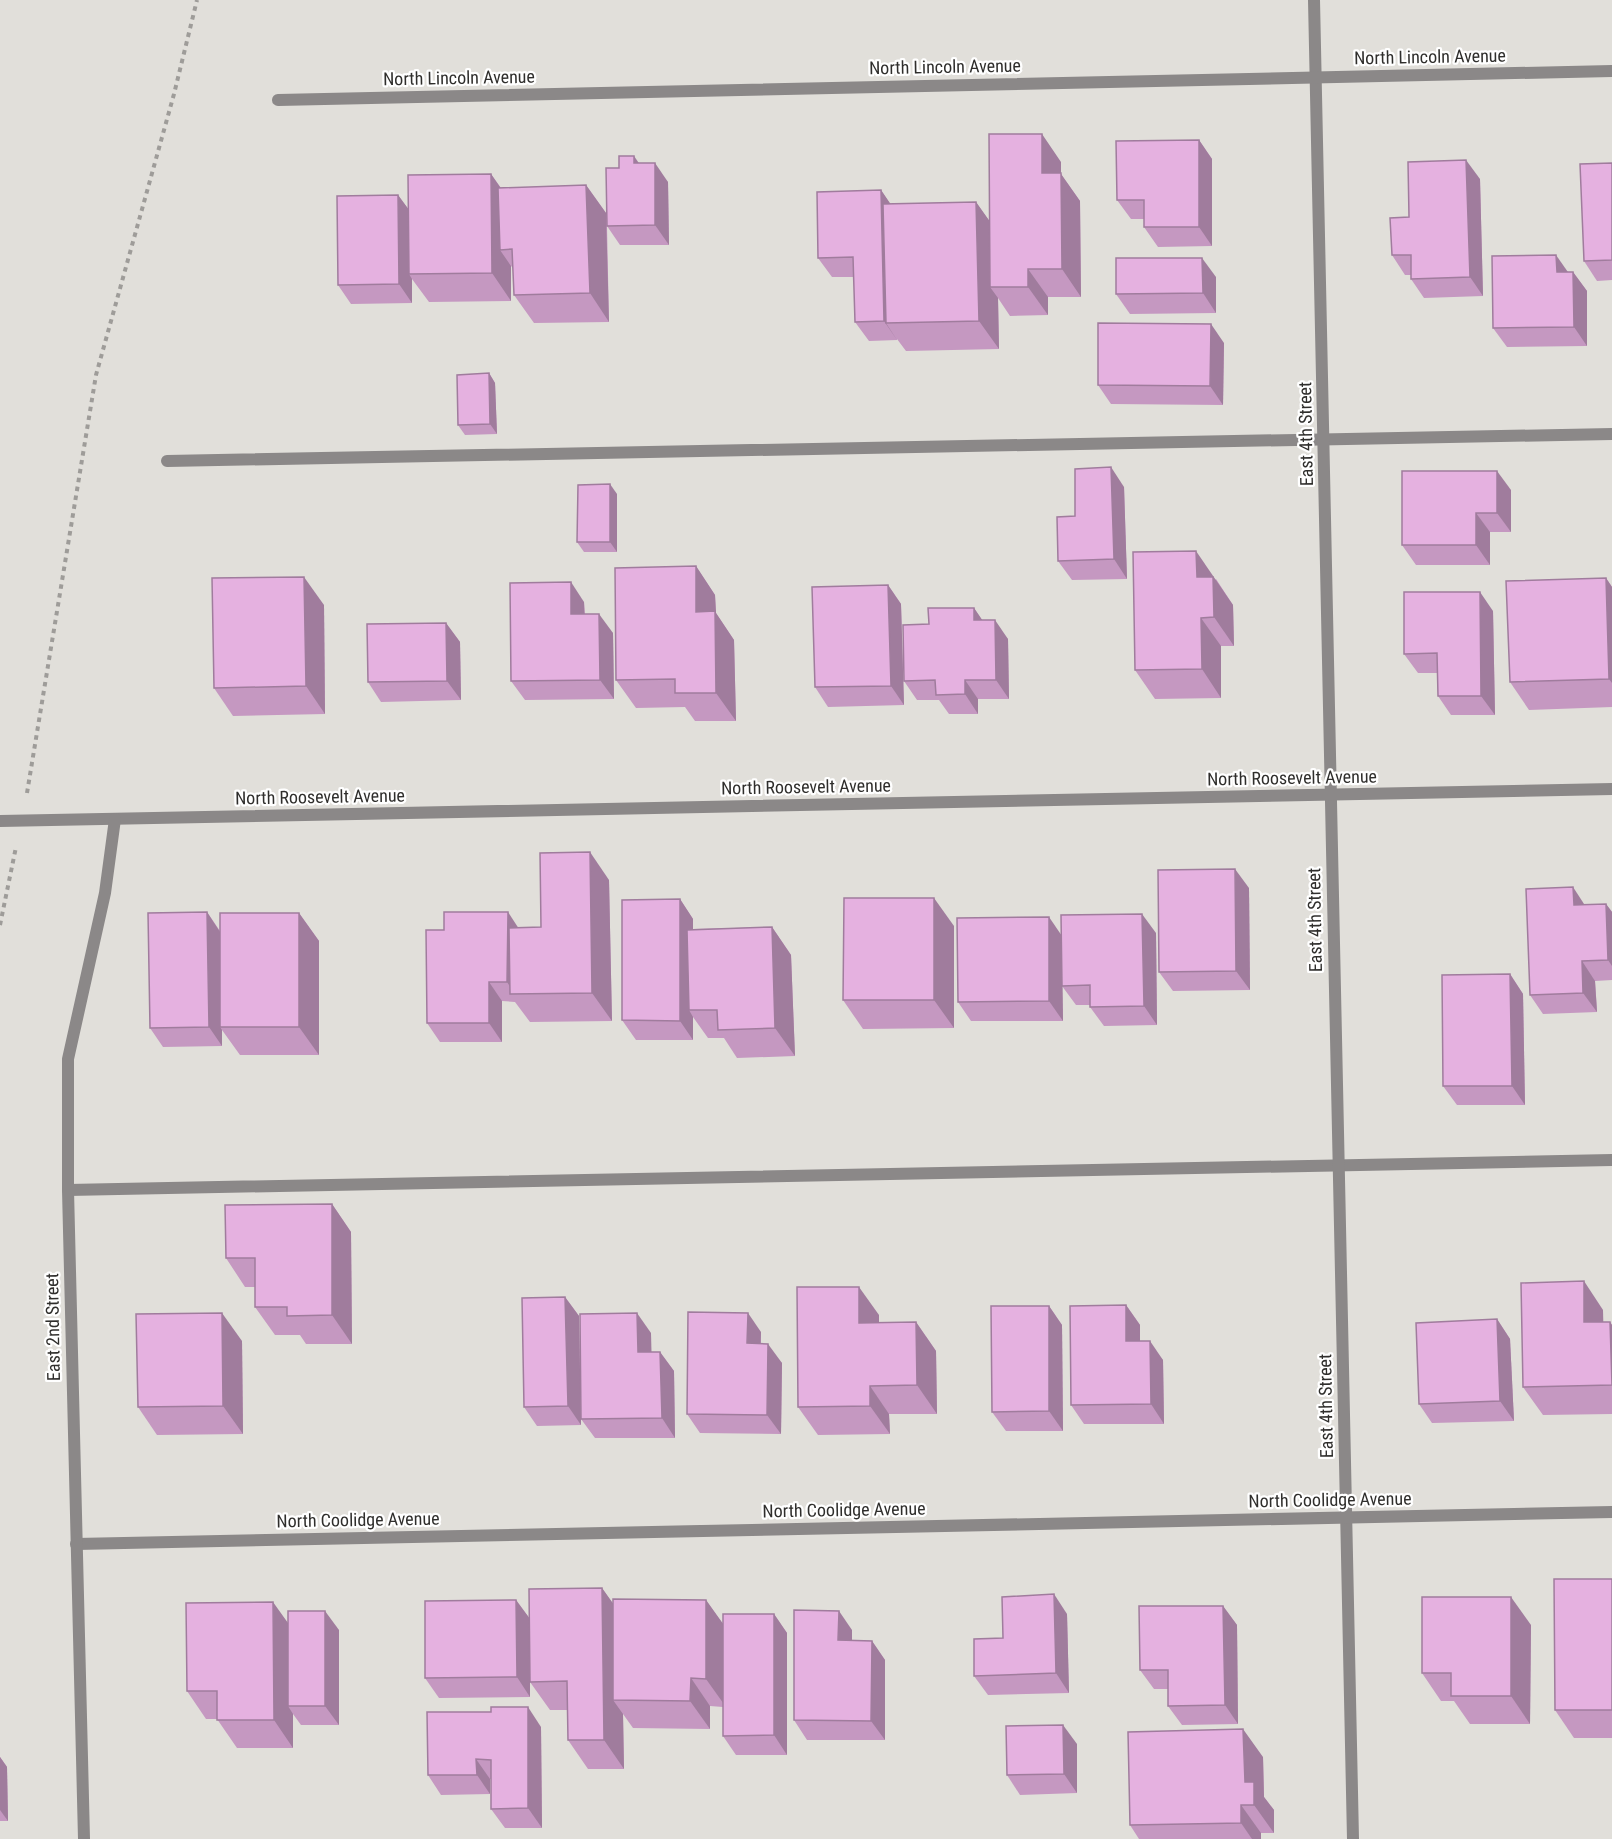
<svg xmlns="http://www.w3.org/2000/svg" width="1612" height="1839" viewBox="0 0 1612 1839" font-family="'Roboto Condensed',sans-serif">
	<style>
		.lines { fill: none; stroke-linecap: round; stroke-linejoin: round }
		.path { stroke: #9e9c99; stroke-width: 4; stroke-dasharray: 4.5 4.5; stroke-linecap: butt }
		.lane { stroke: #8b8888; stroke-width: 12 }
		.street { stroke: #8b8888; stroke-width: 12 }
		.wall { fill: #c598c1 }
		.shaded-wall { fill: #a07c9d }
		.building { fill: #e5b1e0; stroke: #a07c9d; stroke-width: 1.5 }
		.labels { text-anchor: middle; stroke-width: 4.5; stroke-linejoin: round; paint-order: stroke }
		.street-label { font-size: 18px; fill: #2f2e2c; stroke: #fff }
	</style>
	<rect width="100%" height="100%" fill="#e1dfda"/>
	<g class="lines">
		<!-- path -->
		<g class="path">
			<path d="M27,793L96,375L174,94L197,0"/>
			<path d="M0,925L16,847"/>
		</g>
		<!-- lane -->
		<g class="lane">
			<path d="M167,461L1612,434"/>
			<path d="M68,1190L1612,1160"/>
		</g>
		<!-- street -->
		<g class="street">
			<path d="M1314,0L1353,1839"/>
			<path d="M278,100L1612,71"/>
			<path d="M0,821L1612,789"/>
			<path d="M76,1544L1612,1512"/>
			<path d="M84,1839L68,1190V1059L105,893L115,819"/>
		</g>
	</g>
	<!-- wall -->
	<g class="wall">
		<path d="M1199,140L1212,159V246L1158,247L1144,227V219H1131L1117,200Z"/>
		<path d="M1061,162V174L1080,201L1081,297H1048V315L1010,316L998,298L999,349L906,351L897,339V340L869,341L855,322L854,277H832L818,258L881,190L890,204L976,202L989,221Z"/>
		<path d="M639,163L668,182L669,245H620L607,226L609,322L534,323L514,295L513,268L511,266V301L429,302L412,279V303L351,304L338,285L398,195L409,210L491,174L501,188L586,185L606,213L619,168Z"/>
		<path d="M1612,163V280L1597,281L1584,261Z"/>
		<path d="M1480,179L1483,296L1424,298L1411,279V275H1405L1392,255L1409,217Z"/>
		<path d="M1573,272L1587,291V346L1507,347L1493,328Z"/>
		<path d="M1216,277V313L1130,314L1116,294Z"/>
		<path d="M1224,343L1223,405L1111,404L1098,385Z"/>
		<path d="M489,373L495,383L497,434L465,435L458,425Z"/>
		<path d="M1124,487L1127,579L1072,580L1058,561L1075,516Z"/>
		<path d="M1511,490V532H1490V565H1416L1402,545Z"/>
		<path d="M617,494V552H584L577,542Z"/>
		<path d="M696,566L715,595L716,613L734,640L736,721H695L685,707L636,708L616,680Z"/>
		<path d="M1606,578L1612,587V707L1529,710L1510,682Z"/>
		<path d="M1216,579L1233,605L1234,646H1221V698L1155,699L1135,670Z"/>
		<path d="M888,585L901,604L904,705L828,707L815,687Z"/>
		<path d="M584,602L585,614L613,633L614,699L525,700L511,681Z"/>
		<path d="M324,605L325,714L233,716L214,688Z"/>
		<path d="M974,608L982,620L1008,639L1009,699H978V714H949L939,700H917L904,681L929,624Z"/>
		<path d="M1493,611L1495,715H1451L1438,696L1437,673H1418L1404,654Z"/>
		<path d="M446,623L460,642L461,700L381,702L368,682Z"/>
		<path d="M609,880L612,1021L530,1022L515,1002L502,1001V1042H440L427,1023L518,928L541,927Z"/>
		<path d="M1249,888L1250,990L1173,991L1159,972Z"/>
		<path d="M680,899L693,919V929L772,927L791,955L795,1056L737,1058L724,1038H708L693,1017V1040H636L622,1020Z"/>
		<path d="M1606,904L1612,912V980L1595,981L1597,1012L1543,1014L1530,995Z"/>
		<path d="M207,912L220,931L299,913L319,941V1055H240L222,1030V1046L163,1047L150,1028Z"/>
		<path d="M954,926V1028L863,1029L843,1000Z"/>
		<path d="M1156,933L1157,1025L1104,1026L1090,1007V1005H1076L1062,986L1063,1021H971L958,1002L1061,934Z"/>
		<path d="M1510,974L1523,994L1525,1105H1457L1443,1086Z"/>
		<path d="M332,1204L351,1232L352,1344H306L300,1335H275L255,1307V1287H245L226,1258Z"/>
		<path d="M565,1297L579,1316L581,1425L537,1426L524,1407Z"/>
		<path d="M1126,1305L1140,1325V1341L1163,1360L1164,1424H1084L1071,1405Z"/>
		<path d="M1049,1306L1062,1325L1063,1431H1006L992,1412Z"/>
		<path d="M1603,1310V1322H1610L1612,1325V1414L1543,1415L1523,1387Z"/>
		<path d="M879,1315V1323L916,1322L936,1351L937,1414H889L890,1434L818,1435L798,1407Z"/>
		<path d="M1497,1319L1510,1339L1514,1421L1432,1423L1419,1404Z"/>
		<path d="M761,1332V1344L782,1363L781,1434L700,1433L687,1414Z"/>
		<path d="M651,1333V1352H660L674,1371L675,1438H595L581,1419Z"/>
		<path d="M242,1341L243,1434L157,1435L138,1407Z"/>
		<path d="M1612,1579V1738H1574L1555,1710Z"/>
		<path d="M602,1588L613,1604L706,1600L723,1624L774,1614L787,1633V1755H736L723,1736V1707L710,1706V1729L633,1728L623,1714L624,1769H588L568,1740V1710H550L530,1682Z"/>
		<path d="M516,1600L530,1619V1697L439,1698L425,1678Z"/>
		<path d="M1223,1606L1237,1625L1238,1724L1182,1725L1168,1706V1689H1154L1140,1670Z"/>
		<path d="M1067,1614L1069,1693L988,1695L974,1676L1003,1638Z"/>
		<path d="M288,1623L339,1630V1725H301L293,1714V1748H237L217,1719H206L187,1691Z"/>
		<path d="M1531,1625L1530,1724H1470L1454,1701H1441L1422,1673Z"/>
		<path d="M852,1630V1640L872,1641L885,1660V1740H807L794,1720Z"/>
		<path d="M541,1727L542,1828H505L491,1809V1779H490V1794L441,1795L428,1775Z"/>
		<path d="M1077,1744V1793L1020,1795L1007,1775Z"/>
		<path d="M0,1757L7,1767L8,1821H0Z"/>
		<path d="M1263,1757L1264,1797L1274,1810V1833H1261V1839H1139L1130,1825Z"/>
	</g>
	<!-- shaded-wall -->
	<g class="shaded-wall">
		<path d="M1042,134L1061,162V174L1080,201L1081,297L1062,269L1042,173Z"/>
		<path d="M1199,140L1212,159V246L1199,227Z"/>
		<path d="M634,156L647,175L634,163Z"/>
		<path d="M1466,160L1480,179L1483,296L1470,277Z"/>
		<path d="M655,163L668,182L669,245L655,225Z"/>
		<path d="M491,174L511,203L500,250L511,266V301L492,273Z"/>
		<path d="M586,185L606,213L609,322L590,293Z"/>
		<path d="M881,190L894,209L886,323L897,340L884,321Z"/>
		<path d="M398,195L412,214L409,274L412,279V303L399,284Z"/>
		<path d="M976,202L996,230L990,287L998,298L999,349L979,321Z"/>
		<path d="M1556,255L1570,275L1557,272Z"/>
		<path d="M1202,258L1216,277V313L1203,293Z"/>
		<path d="M1028,269L1048,297V315L1028,287Z"/>
		<path d="M1573,272L1587,291V346L1574,327Z"/>
		<path d="M1211,324L1224,343L1223,405L1210,386Z"/>
		<path d="M489,373L495,383L497,434L490,424Z"/>
		<path d="M1111,467L1124,487L1127,579L1114,559Z"/>
		<path d="M1497,471L1511,490V532L1497,513Z"/>
		<path d="M610,484L617,494V552L610,542Z"/>
		<path d="M1476,513L1490,532V565L1476,545Z"/>
		<path d="M1196,551L1233,605L1234,646L1214,617L1197,577Z"/>
		<path d="M696,566L715,595L716,613L734,640L736,721L716,693L696,612Z"/>
		<path d="M304,577L324,605L325,714L306,686Z"/>
		<path d="M1606,578L1612,587V683L1609,679Z"/>
		<path d="M571,582L584,602L585,633L571,614Z"/>
		<path d="M888,585L901,604L904,705L891,686Z"/>
		<path d="M1480,592L1493,611L1495,715L1481,696Z"/>
		<path d="M974,608L987,627L974,620Z"/>
		<path d="M599,614L613,633L614,699L600,680Z"/>
		<path d="M1201,618L1221,646V698L1202,669Z"/>
		<path d="M995,620L1008,639L1009,699L996,680Z"/>
		<path d="M446,623L460,642L461,700L447,681Z"/>
		<path d="M965,680L978,699V714L965,694Z"/>
		<path d="M590,852L609,880L612,1021L592,993Z"/>
		<path d="M1235,869L1249,888L1250,990L1236,971Z"/>
		<path d="M1573,887L1586,907L1574,905Z"/>
		<path d="M934,898L954,926V1028L934,1000Z"/>
		<path d="M680,899L693,919V1010H689L693,1017V1040L680,1021Z"/>
		<path d="M1606,904L1612,912V966L1608,960Z"/>
		<path d="M207,912L220,932V1027L222,1030V1046L209,1027Z"/>
		<path d="M508,912L521,932L515,994L507,982Z"/>
		<path d="M299,913L319,941V1055L299,1027Z"/>
		<path d="M1142,914L1156,933L1157,1025L1144,1006Z"/>
		<path d="M1049,917L1062,936L1063,1021L1049,1001Z"/>
		<path d="M772,927L791,955L795,1056L775,1028Z"/>
		<path d="M1582,961L1595,981L1597,1012L1583,993Z"/>
		<path d="M1510,974L1523,994L1525,1105L1512,1086Z"/>
		<path d="M489,982L502,1001V1042L489,1023Z"/>
		<path d="M332,1204L351,1232L352,1344L332,1315Z"/>
		<path d="M1584,1281L1603,1310L1604,1351L1584,1322Z"/>
		<path d="M859,1287L879,1315V1351L859,1323Z"/>
		<path d="M565,1297L579,1316L581,1425L568,1406Z"/>
		<path d="M1126,1305L1140,1325V1361L1126,1341Z"/>
		<path d="M1049,1306L1062,1325L1063,1431L1049,1411Z"/>
		<path d="M222,1313L242,1341L243,1434L223,1406Z"/>
		<path d="M637,1313L651,1333L652,1371L638,1352Z"/>
		<path d="M748,1313L761,1332L760,1362L747,1343Z"/>
		<path d="M1497,1319L1510,1339L1514,1421L1500,1401Z"/>
		<path d="M916,1322L936,1351L937,1414L917,1385Z"/>
		<path d="M1610,1322L1612,1325V1385Z"/>
		<path d="M1150,1341L1163,1360L1164,1424L1151,1404Z"/>
		<path d="M768,1344L782,1363L781,1434L767,1415Z"/>
		<path d="M660,1352L674,1371L675,1438L662,1418Z"/>
		<path d="M870,1386L889,1414L890,1434L870,1406Z"/>
		<path d="M602,1588L622,1616L613,1700L623,1714L624,1769L604,1740Z"/>
		<path d="M1054,1594L1067,1614L1069,1693L1056,1673Z"/>
		<path d="M1511,1597L1531,1625L1530,1724L1511,1696Z"/>
		<path d="M516,1600L530,1619V1697L517,1677Z"/>
		<path d="M706,1600L726,1628V1707L706,1679Z"/>
		<path d="M273,1602L293,1630L288,1706L293,1714V1748L274,1720Z"/>
		<path d="M1223,1606L1237,1625L1238,1724L1225,1705Z"/>
		<path d="M325,1611L339,1630V1725L325,1706Z"/>
		<path d="M839,1611L852,1630V1659L838,1640Z"/>
		<path d="M774,1614L787,1633V1755L774,1735Z"/>
		<path d="M872,1641L885,1660V1740L871,1721Z"/>
		<path d="M691,1678L710,1706V1729L690,1701Z"/>
		<path d="M528,1707L541,1727L542,1828L528,1808Z"/>
		<path d="M1063,1725L1077,1744V1793L1064,1774Z"/>
		<path d="M1243,1729L1263,1757L1264,1797L1274,1810V1833L1254,1805L1245,1782Z"/>
		<path d="M0,1757L7,1767L8,1821L0,1810Z"/>
		<path d="M476,1759L490,1779V1794L477,1775Z"/>
		<path d="M1241,1805L1261,1833V1839H1252L1241,1823Z"/>
	</g>
	<!-- building -->
	<g class="building">
		<path d="M989,134H1042V173H1061L1062,269H1028V287H990Z"/>
		<path d="M1199,140V227H1144V200H1117L1116,141Z"/>
		<path d="M619,156H634V163H655V225L607,226L606,168H619Z"/>
		<path d="M1466,160L1470,277L1411,279V255H1392L1390,218L1409,217L1408,162Z"/>
		<path d="M1612,163V260L1584,261L1580,164Z"/>
		<path d="M491,174L492,273L409,274L408,175Z"/>
		<path d="M586,185L590,293L514,295L512,249L500,250L498,188Z"/>
		<path d="M881,190L884,321L855,322L853,257L818,258L817,192Z"/>
		<path d="M398,195L399,284L338,285L337,196Z"/>
		<path d="M976,202L979,321L886,323L883,204Z"/>
		<path d="M1556,255L1557,272H1573L1574,327L1493,328L1492,256Z"/>
		<path d="M1116,258H1202L1203,293L1116,294Z"/>
		<path d="M1098,323L1211,324L1210,386L1098,385Z"/>
		<path d="M489,373L490,424L458,425L457,375Z"/>
		<path d="M1111,467L1114,559L1058,561L1057,517L1075,516V469Z"/>
		<path d="M1402,471H1497V513H1476V545H1402Z"/>
		<path d="M610,484V542H577L578,485Z"/>
		<path d="M1196,551L1197,577H1213L1214,617L1201,618L1202,669L1135,670L1133,552Z"/>
		<path d="M696,566V612L715,611L716,693H675V679L616,680L615,568Z"/>
		<path d="M304,577L306,686L214,688L212,578Z"/>
		<path d="M1606,578L1609,679L1510,682L1506,581Z"/>
		<path d="M571,582V614H599L600,680L511,681L510,583Z"/>
		<path d="M888,585L891,686L815,687L812,587Z"/>
		<path d="M1404,592H1480L1481,696H1438L1437,653L1404,654Z"/>
		<path d="M928,608H974V620H995L996,680H965V694L936,695L935,680L904,681L903,625L929,624Z"/>
		<path d="M446,623L447,681L368,682L367,624Z"/>
		<path d="M590,852L592,993L510,994L509,928L541,927L540,853Z"/>
		<path d="M1235,869L1236,971L1159,972L1158,870Z"/>
		<path d="M1573,887L1574,905L1606,904L1608,960L1582,961L1583,993L1530,995L1526,889Z"/>
		<path d="M844,898H934V1000H843Z"/>
		<path d="M680,899V1021L622,1020V900Z"/>
		<path d="M207,912L209,1027L150,1028L148,913Z"/>
		<path d="M444,912H508L507,982H489V1023H427L426,930H444Z"/>
		<rect x="220" y="913" width="79" height="114"/>
		<path d="M1142,914L1144,1006L1090,1007V985L1062,986L1061,915Z"/>
		<path d="M1049,917V1001L958,1002L957,918Z"/>
		<path d="M772,927L775,1028L718,1030L717,1010H689L687,930Z"/>
		<path d="M1510,974L1512,1086H1443L1442,975Z"/>
		<path d="M332,1204V1315L287,1316V1307H255V1258H226L225,1205Z"/>
		<path d="M1584,1281V1322H1610L1612,1385L1523,1387L1521,1283Z"/>
		<path d="M797,1287H859V1323L916,1322L917,1385L870,1386V1406L798,1407Z"/>
		<path d="M565,1297L568,1406L524,1407L522,1298Z"/>
		<path d="M1126,1305V1341H1150L1151,1404L1071,1405L1070,1306Z"/>
		<path d="M991,1306H1049V1411L992,1412Z"/>
		<path d="M688,1312L748,1313L747,1343L768,1344L767,1415L687,1414Z"/>
		<path d="M222,1313L223,1406L138,1407L136,1314Z"/>
		<path d="M637,1313L638,1352H660L662,1418L581,1419L580,1314Z"/>
		<path d="M1497,1319L1500,1401L1419,1404L1416,1323Z"/>
		<path d="M1554,1579H1612V1710H1555Z"/>
		<path d="M602,1588L604,1740H568L567,1681L530,1682L529,1589Z"/>
		<path d="M1054,1594L1056,1673L974,1676V1639L1003,1638L1002,1597Z"/>
		<path d="M1422,1597H1511V1696H1451V1673H1422Z"/>
		<path d="M613,1599L706,1600V1679L691,1678L690,1701L613,1700Z"/>
		<path d="M516,1600L517,1677L425,1678V1601Z"/>
		<path d="M273,1602L274,1720H217V1691H187L186,1603Z"/>
		<path d="M1139,1606H1223L1225,1705L1168,1706V1670H1140Z"/>
		<path d="M794,1610L839,1611L838,1640L872,1641L871,1721L794,1720Z"/>
		<rect x="288" y="1611" width="37" height="95"/>
		<path d="M723,1614H774V1735L723,1736Z"/>
		<path d="M491,1707H528V1808L491,1809V1760L476,1759L477,1775H428L427,1712H491Z"/>
		<path d="M1063,1725L1064,1774L1007,1775L1006,1726Z"/>
		<path d="M1243,1729L1245,1782H1254V1805H1241V1823L1130,1825L1128,1732Z"/>
	</g>
	<g class="labels">
		<!-- street labels -->
		<g class="street-label">
			<text transform="translate(1430 57) rotate(-1)" y="6">North Lincoln Avenue</text>
			<text transform="translate(945 67) rotate(-1)" y="6">North Lincoln Avenue</text>
			<text transform="translate(459 78) rotate(-1)" y="6">North Lincoln Avenue</text>
			<text transform="translate(1306 434) rotate(-91)" y="6">East 4th Street</text>
			<text transform="translate(1292 778) rotate(-1)" y="6">North Roosevelt Avenue</text>
			<text transform="translate(806 787) rotate(-1)" y="6">North Roosevelt Avenue</text>
			<text transform="translate(320 797) rotate(-1)" y="6">North Roosevelt Avenue</text>
			<text transform="translate(1315 920) rotate(-91)" y="6">East 4th Street</text>
			<text transform="translate(53 1327) rotate(-91)" y="6">East 2nd Street</text>
			<text transform="translate(1326 1406) rotate(-91)" y="6">East 4th Street</text>
			<text transform="translate(1330 1500) rotate(-1)" y="6">North Coolidge Avenue</text>
			<text transform="translate(844 1510) rotate(-1)" y="6">North Coolidge Avenue</text>
			<text transform="translate(358 1520) rotate(-1)" y="6">North Coolidge Avenue</text>
		</g>
	</g>
</svg>
